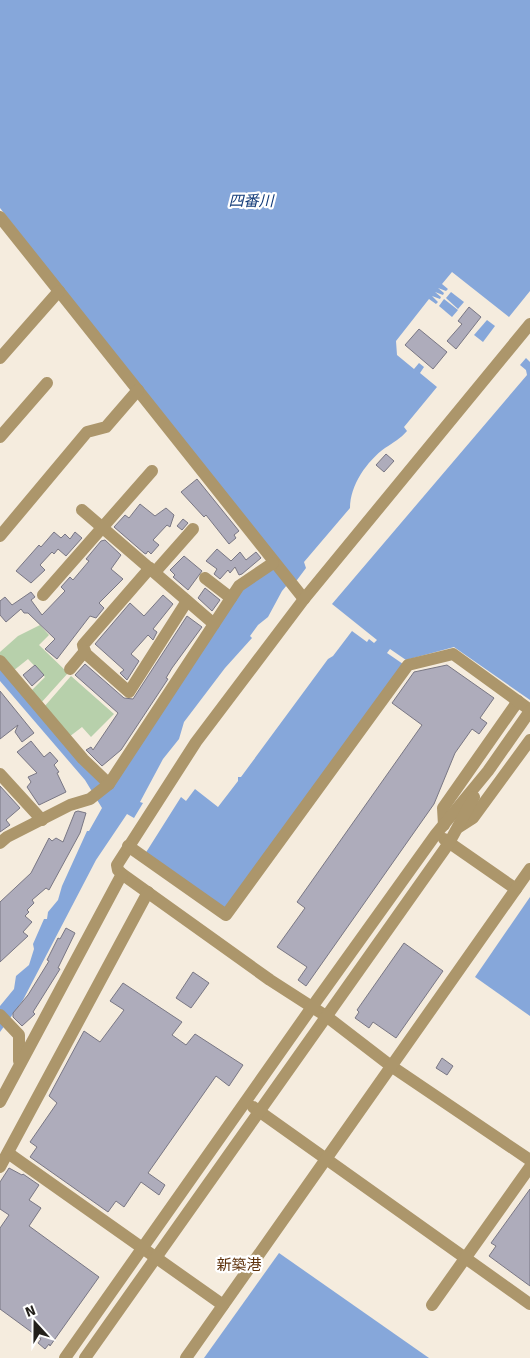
<svg xmlns="http://www.w3.org/2000/svg" width="530" height="1358" viewBox="0 0 530 1358" font-family="Signika,'Noto Sans JP',sans-serif">
	<style>
		.green { fill: #b7d0ab }
		.water { fill: #86a7da }
		.building { fill: #aeacbb; stroke: #797784 }
		.lines { fill: none; stroke-linecap: round; stroke-linejoin: round }
		.minor { stroke: #ac966b; stroke-width: 12 }
		.labels { text-anchor: middle; stroke-width: 4.5; stroke-linejoin: round; paint-order: stroke }
		.water-label { font-size: 15px; font-style: italic; fill: #153d7a; stroke: #fff }
		.neighbourhood-label { font-size: 15px; fill: #5f330d; stroke: #fff }
	</style>
	<rect width="100%" height="100%" fill="#f5ecde"/>
	<!-- green -->
	<g class="green">
		<path d="M40,625L49,635L39,645L68,673L40,704L30,692L45,677L28,659L13,671L0,656V652L18,636Z"/>
		<path d="M71,676L114,714L91,737L82,727L69,737L44,707Z"/>
	</g>
	<!-- water -->
	<g class="water">
		<path d="M0,0H530V291L509,317L452,272L442,284L448,289L446,291L438,288L444,293L443,295L435,292L441,297L440,299L432,296L438,302L436,304L429,299L396,341L397,355L414,369L419,363L424,367L420,373L437,387L404,427L407,431C400,439 394,442 385,448C367,461 350,485 350,508L304,562L306,568L297,580L287,585L282,591L268,617L258,625L250,636L252,638L225,668L184,722L179,739L163,759L140,802L143,803L134,818L127,814L96,860L23,1000L0,1032V1006L14,989L16,976L29,965L34,949L33,944L44,919H47L48,912L58,900L62,886L87,831H89L102,808L85,780L0,681V666L110,789L242,586L279,564L0,208Z"/>
		<path d="M451,292L464,302L458,309L446,298Z"/>
		<path d="M444,299L458,310L452,317L439,306Z"/>
		<path d="M487,320L495,326L483,342L474,335Z"/>
		<path d="M526,358L530,362V700L454,647L406,660L390,649L387,653L403,664L224,910L145,854L181,797L186,801L195,789L218,807L238,781V777H241L328,659L333,656L352,631L367,642L369,639L374,643L377,640L332,604L527,375L526,370L520,365Z"/>
		<path d="M530,897V1016L475,977Z"/>
		<path d="M279,1253L429,1358H204Z"/>
	</g>
	<!-- building -->
	<g class="building">
		<path d="M469,307L481,317L456,349L447,341L462,324L458,321Z"/>
		<path d="M419,329L447,352L433,369L405,345Z"/>
		<path d="M386,454L394,461L384,472L376,465Z"/>
		<path d="M197,479L239,531L234,535L236,538L229,544L206,515L204,517L181,492Z"/>
		<path d="M140,504L155,516L166,508L174,515L170,527L167,525L153,540L159,545L151,554L148,551L146,554L144,553L114,527L125,515L129,518Z"/>
		<path d="M183,519L188,523L182,530L177,526Z"/>
		<path d="M54,532L61,538L65,534L70,539L75,532L82,538L66,556L58,549L54,554L52,552L40,565L45,570L31,583L16,571L39,545L41,547Z"/>
		<path d="M105,540L121,555L111,569L123,579L99,603L104,608L96,618L90,616L57,659L45,649L55,639L28,613H24L21,609L6,622L0,615V601L5,597L12,605L31,592L35,597L31,600L42,615L65,591L61,587L70,577L73,580L89,561L86,559L101,541Z"/>
		<path d="M217,549L231,561L240,552L246,560L256,552L261,558L242,574L239,575L235,567L230,573L228,570L220,579L214,574L217,569L206,561Z"/>
		<path d="M184,556L202,571L188,590L173,577L175,575L170,570Z"/>
		<path d="M205,588L220,600L212,611L198,598Z"/>
		<path d="M163,595L173,604L153,629L157,632L153,640L148,635L131,654L139,661L127,680L120,673L124,670L95,644L130,603L144,616Z"/>
		<path d="M187,616L202,627L172,668L166,678L168,679L121,750L102,766L86,750L91,747L93,750L118,713L75,675L85,664L124,698L133,699Z"/>
		<path d="M35,665L44,675L32,686L23,675Z"/>
		<path d="M447,665L494,698L480,718L487,723L479,734L472,729L455,753L434,804L306,986L298,980L307,967L277,947L305,908L297,902L422,725L392,703L414,672Z"/>
		<path d="M0,691L34,733L22,742L15,732L18,725L0,739Z"/>
		<path d="M31,741L44,757L50,752L58,761L54,765L59,772L57,773L66,792L39,805L27,787L31,782L28,777L37,773L17,752Z"/>
		<path d="M0,786L20,808L6,820L10,825L0,832Z"/>
		<path d="M78,811L86,813L80,833L49,890L46,888L32,900L34,903L27,910L29,912L25,916L32,922L23,932L28,936L0,962V902L31,873L49,838L52,841L56,838L63,842L75,812Z"/>
		<path d="M66,928L75,933L58,968L60,969L33,1012L35,1014L22,1026L13,1017V1013L28,995L49,961L47,960L58,938L60,939Z"/>
		<path d="M404,943L443,971L396,1038L373,1022L369,1028L355,1018L359,1012L357,1010Z"/>
		<path d="M193,972L209,983L191,1008L176,998Z"/>
		<path d="M123,983L182,1022L172,1035L186,1045L195,1034L243,1065L229,1086L216,1076L148,1173L165,1185L159,1195L141,1182L124,1207L116,1201L108,1212L30,1157L37,1147L30,1142L57,1103L49,1096L84,1031L100,1042L124,1010L110,1001Z"/>
		<path d="M442,1058L453,1066L447,1075L436,1068Z"/>
		<path d="M9,1168L22,1175L23,1174L39,1185L29,1200L41,1208L29,1226L99,1277L50,1346L49,1344L45,1349L38,1343L41,1339L0,1309V1228L9,1215L0,1209V1182Z"/>
		<path d="M530,1189V1286L489,1256L496,1246L491,1243Z"/>
	</g>
	<g class="lines">
		<!-- minor -->
		<g class="minor">
			<path d="M0,217L304,599"/>
			<path d="M530,324L304,599L196,742L117,865L118,870L122,874L270,980L326,1016L391,1066L530,1160"/>
			<path d="M0,358L59,291"/>
			<path d="M0,437L47,383"/>
			<path d="M82,510L214,624"/>
			<path d="M0,536L87,432L106,427L138,390"/>
			<path d="M150,568L83,645L85,653L129,692L187,601"/>
			<path d="M155,572L193,529"/>
			<path d="M205,578L231,598"/>
			<path d="M43,595L152,471"/>
			<path d="M0,661L83,759L109,784"/>
			<path d="M70,669L85,651"/>
			<path d="M0,774L42,820"/>
			<path d="M444,825L443,808L518,701"/>
			<path d="M459,827L473,818L530,740"/>
			<path d="M444,839L516,889"/>
			<path d="M0,843L7,837L70,805L90,799L109,784L239,586L273,563"/>
			<path d="M128,846L226,915L408,665L453,654L530,710"/>
			<path d="M0,1015L19,1035V1061"/>
			<path d="M0,1102L122,874"/>
			<path d="M253,1107L530,1304"/>
			<path d="M8,1153L223,1305"/>
			<path d="M0,1167L148,892"/>
			<path d="M432,1305L530,1167"/>
			<path d="M65,1358L312,1007L436,834L488,771L530,711"/>
			<path d="M85,1358L449,843L474,797"/>
			<path d="M186,1358L530,869"/>
		</g>
	</g>
	<g class="labels">
		<!-- water labels -->
		<g class="water-label">
			<text x="251" y="206">四番川</text>
		</g>
		<!-- neighbourhood labels -->
		<g class="neighbourhood-label">
			<text x="239" y="1270">新築港</text>
		</g>
	</g>
	<!-- north arrow -->
	<g transform="translate(35 1323) rotate(339)" stroke="#ffffff" stroke-width="4" paint-order="stroke">
	<path d="M0-4L9 19L0 12L-9 19Z" fill="#23201b"/>
	<text y="-8" font-size="14" font-weight="bold" text-anchor="middle" fill="#23201b">N</text>
	</g>
</svg>
